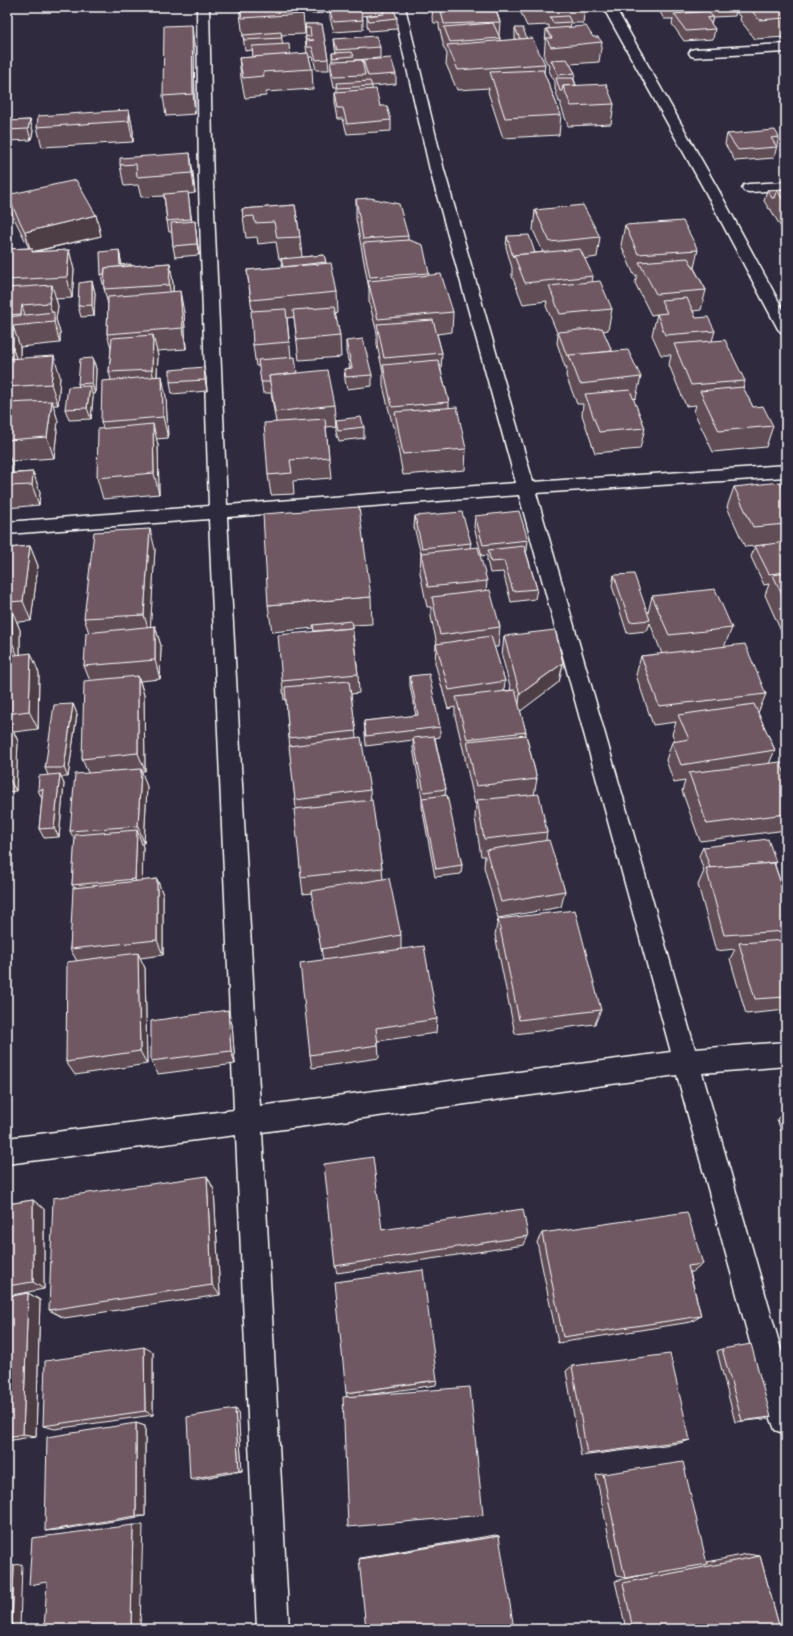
<svg xmlns="http://www.w3.org/2000/svg" width="793" height="1636" viewBox="0 0 793 1636" font-family="Delius,sans-serif">
	<style>
		.lines { fill: none; stroke-linecap: round; stroke-linejoin: round }
		.street-casing { stroke: #fff; stroke-width: 3 }
		.street { fill: #2f2a3d; fill-rule: evenodd }
		.wall { fill: #604d54; stroke: #fff }
		.shaded-wall { fill: #4e3e45; stroke: #fff }
		.building { fill: #705962; stroke: #fff }
	</style>
	<rect width="100%" height="100%" fill="#2f2a3d"/>
	<filter id="ink" filterUnits="userSpaceOnUse"><feTurbulence type="fractalNoise" baseFrequency=".025" numOctaves="2"/><feDisplacementMap in="SourceGraphic" scale="8" xChannelSelector="R" yChannelSelector="G"/><feConvolveMatrix kernelMatrix="1 2 1 2 8 2 1 2 1" color-interpolation-filters="sRGB"/></filter>
	<g filter="url(#ink)">
		<g class="lines">
			<defs>
				<g id="street">
					<path d="M197,7H209L213,187L227,505L516,483L430,170L393,7H405L444,170L533,482L786,465V477L536,493L695,1049L786,1042V1066L702,1073L786,1367V1434L775,1430L771,1419L677,1075L262,1132L289,1629H257L236,1135L7,1164V1138L234,1110L209,519L7,534V522L209,506L199,187ZM519,495L671,1052L260,1106L227,517Z"/>
					<path d="M603,7H615L719,191L786,315V334L781,332L778,329L705,191Z"/>
					<path d="M786,44V52L695,57L691,56L689,53L691,50L695,49Z"/>
					<path d="M786,182V190L749,192L744,191L742,188L744,185L749,184Z"/>
				</g>
			</defs>
			<!-- street casing -->
			<use href="#street" class="street-casing"/>
			<!-- street -->
			<use href="#street" class="street"/>
		</g>
		<!-- wall -->
		<g class="wall">
			<path d="M239,7L303,14L305,34L281,35L283,45L290,55L307,53L306,47L305,37H306L305,24H322L328,59L329,70H316L313,57H309L312,69L313,89L266,92V96L245,98L241,78L239,58L253,57V50L245,51Z"/>
			<path d="M310,7H324V13L312,14Z"/>
			<path d="M329,7H393L397,18V29L369,31L367,26V16L381,14L362,16L363,20V30L334,32L330,18V11Z"/>
			<path d="M433,7H495L500,22L499,36L500,38V41L515,40V28L527,39L545,64L544,73L561,115L559,135L503,138L488,92L489,88L457,90L446,64L447,54L443,46V43L439,26V23H434L432,18Z"/>
			<path d="M520,7H585L583,23H571L570,27L593,37L602,42L599,62L570,64L575,73L574,79L576,85L614,104L611,124L568,126L561,106V102H559L555,89V82L549,71L550,66H549L544,58L546,29H549V25L527,26L520,11Z"/>
			<path d="M657,7H786V37L755,39L740,20L741,16H739L736,11L735,16L713,17L711,24L715,29L713,39L684,41L672,24L673,19H664Z"/>
			<path d="M334,39L380,47V58L354,60L363,64V60L396,74V84L372,86V90L380,106L391,120V131L347,134L343,119H338L335,102V92H337V87H334L331,71V61H332V53H336L335,49Z"/>
			<path d="M194,44L195,114L166,116L163,96Z"/>
			<path d="M129,110L133,131V142L42,147L37,127Z"/>
			<path d="M30,120L33,131L31,140L7,141V121Z"/>
			<path d="M727,134L779,137L774,158L735,161L725,144Z"/>
			<path d="M190,153L195,193L188,194L192,222L196,232L199,255L175,257L173,246L172,232H169L167,221L164,196L141,197L138,185L124,186L120,165Z"/>
			<path d="M786,189V236L771,210V209H769L764,201L767,190Z"/>
			<path d="M7,195L96,215L101,236L34,252L69,250L74,270L72,298L56,299L58,306L56,319L60,333V343L20,347V358L60,376L58,405H53L58,421L54,458L11,461L13,467V473L33,472L40,492L39,505L7,508V249L29,248L13,216Z"/>
			<path d="M356,199L408,236V241L429,273L428,276L453,312L452,332L437,334L442,353L441,370L449,402V408L466,449L465,470L403,475L395,433V427H393L383,386V372L377,345V333L369,302V289L356,219Z"/>
			<path d="M295,205L300,237L302,257L324,255L326,263L337,292L338,313L335,314L340,336L341,357L299,360L294,317L287,318L291,357L297,373L334,405L336,426L326,427L329,457L331,478L293,481L294,494L271,495L268,475L276,422L271,393H263L259,366H256L253,345L252,311L247,270L282,267L281,259L287,258L279,259L276,242L258,244L257,237L246,238L242,209Z"/>
			<path d="M535,210L600,237L597,257L584,259L593,276L592,282L612,309L608,330L603,331L612,351L641,377L636,398L633,399L645,428L640,449L595,453L582,415L583,404H577L566,376L567,367H565L557,343L558,335L546,306L547,301L523,304L512,276V268L506,247L507,236L535,253L543,252L533,230Z"/>
			<path d="M625,225L698,250L694,268L706,290L701,310L693,311L696,318L715,331L712,341L745,381L743,388L753,407L773,426L766,447L713,452L694,412L696,405L686,406L669,365L671,355H661L652,335L657,314L651,315L635,283L637,275H634L621,245Z"/>
			<path d="M119,250L122,265L132,266L170,263L173,284V292L184,312L186,349L157,351L158,356L157,376L166,397L168,438L156,439L158,445L159,494L103,499L97,478L103,428L101,422L111,380L109,372L111,348L107,334L108,305L101,275Z"/>
			<path d="M92,281L95,293L94,316L81,317L78,306Z"/>
			<path d="M346,341L372,375V386L347,389L345,380L344,369L350,368L346,352Z"/>
			<path d="M93,358L96,369L95,394H92L93,397L91,419L69,420L65,409L79,387L78,384Z"/>
			<path d="M204,367L206,378L207,391L172,394L170,382Z"/>
			<path d="M336,420L364,427V438L339,441L336,431Z"/>
			<path d="M734,487H786V630L781,631L765,595L769,584L764,585L751,557L755,546L765,545L745,547L727,507Z"/>
			<path d="M415,516L471,543L470,548L487,581L486,591L500,627L498,647H494L505,681L504,691L511,690L502,656L504,636L563,663L559,682L520,711L526,732V735L537,779L534,795L547,832L546,840L565,891L561,907L498,918L484,867L485,856H481L475,818L476,803L475,804L465,759V757L455,716V707L448,709L435,663L436,644H437L431,617V607H427L420,573L421,554L414,527Z"/>
			<path d="M475,516L528,540L527,551H526L537,589L535,599L511,602L503,572L490,573L487,560V555L482,556L474,527Z"/>
			<path d="M30,546L38,566L31,621L17,622L20,630V655L39,673L38,729L14,732L18,741L16,791L7,792V548Z"/>
			<path d="M155,549L150,627L155,626L161,646L160,679L140,681L144,695L145,771H141L147,787L144,843L142,844L143,847L142,881L157,879L163,895V955L140,958L145,968L147,1064L75,1075L66,1062L77,961L70,949L74,888L72,885L75,841L70,831L88,773L82,759L90,681L84,666L89,633L84,618Z"/>
			<path d="M614,575L648,613L652,596L732,628L724,647L766,694L758,713L775,750L769,764L786,776V830L700,841L682,791L685,781L674,783L666,760L672,742L675,741L672,734L676,722L653,725L636,675L641,656L662,654L650,623L647,631L627,633L612,586Z"/>
			<path d="M371,597L372,624L352,625L358,674L359,693L351,694L356,737L370,790L371,800L382,868L383,879L401,935V949L437,1019L436,1033L378,1041L379,1058L312,1068L310,1055L323,960L312,893L303,894L301,877L296,809L289,738L286,700H284L282,681L314,631V628L272,632L268,605Z"/>
			<path d="M410,676L440,727V737L435,738L446,789L445,795L462,865L461,874L435,877L422,807V798L413,748V740L366,746L364,721L416,716L410,686Z"/>
			<path d="M73,704L77,714L68,777H61L64,784L59,837L44,838L39,829L42,799L38,790L48,775L45,768Z"/>
			<path d="M703,847L776,862L775,865L786,899V1010L746,1014L730,959L735,949L716,951L698,885L704,871L699,856Z"/>
			<path d="M498,919L601,1010L595,1024L515,1034L495,935Z"/>
			<path d="M232,1024L235,1064L158,1074L151,1061Z"/>
			<path d="M786,1110V1145L777,1119Z"/>
			<path d="M207,1176L214,1190L220,1295L64,1318L49,1310Z"/>
			<path d="M33,1200L44,1209V1289L7,1296V1204Z"/>
			<path d="M382,1230L528,1236L524,1245L337,1273L335,1266Z"/>
			<path d="M542,1233L703,1264L693,1272H690L701,1316L691,1322L558,1343L537,1242Z"/>
			<path d="M28,1293L40,1300L36,1436L7,1441V1297Z"/>
			<path d="M722,1349L771,1417L764,1419L735,1422L717,1351Z"/>
			<path d="M153,1352V1415L55,1429L43,1426Z"/>
			<path d="M572,1366L690,1440L680,1443L581,1456L566,1371Z"/>
			<path d="M437,1380L436,1385L359,1396L347,1397L346,1393Z"/>
			<path d="M235,1409L238,1411L242,1471L194,1480L190,1479Z"/>
			<path d="M136,1423L145,1426V1516L58,1530L45,1531Z"/>
			<path d="M603,1474L707,1562L747,1554L760,1556L780,1629H626L615,1581L651,1573L625,1578L617,1576L596,1475Z"/>
			<path d="M495,1535L499,1536L359,1559L360,1558Z"/>
		</g>
		<!-- shaded-wall -->
		<g class="shaded-wall">
			<path d="M192,25L194,44L195,114L193,94Z"/>
			<path d="M129,110L133,131V142L129,121Z"/>
			<path d="M30,120L33,131L31,140L28,129Z"/>
			<path d="M190,153L193,173L195,193L192,173Z"/>
			<path d="M96,215L101,236L31,252L25,232Z"/>
			<path d="M195,221L196,232L199,255L197,244Z"/>
			<path d="M69,250L74,270L72,298L67,277Z"/>
			<path d="M119,250L121,261L122,273L120,265Z"/>
			<path d="M170,263L173,284V306L169,285Z"/>
			<path d="M92,281L95,293L94,316L92,305Z"/>
			<path d="M52,285L58,306L56,319L60,333V343L54,322V319L49,303Z"/>
			<path d="M180,291L184,312L186,349L183,328Z"/>
			<path d="M22,305L28,325H24L21,314Z"/>
			<path d="M13,326L20,347V370L13,349Z"/>
			<path d="M153,335L158,356L156,391L152,370Z"/>
			<path d="M54,356L60,376L58,405L51,384Z"/>
			<path d="M93,358L96,369L95,394L92,383Z"/>
			<path d="M204,367L206,378L207,391L205,380Z"/>
			<path d="M162,376L166,397L168,438L163,417Z"/>
			<path d="M90,386L93,397L91,419L87,408Z"/>
			<path d="M52,401L58,421L54,458L47,437Z"/>
			<path d="M153,424L158,445L159,494L154,473Z"/>
			<path d="M7,449L13,467L11,486H7Z"/>
			<path d="M33,472L40,492L39,505L32,485Z"/>
			<path d="M150,529L155,549L150,635L144,615Z"/>
			<path d="M30,546L38,566L31,621L23,601Z"/>
			<path d="M12,610L20,630V661L12,642Z"/>
			<path d="M155,626L161,646L160,679L155,660Z"/>
			<path d="M31,653L39,673L38,729L29,711Z"/>
			<path d="M563,663L559,682L518,713L520,694Z"/>
			<path d="M138,676L144,695L145,771L138,753Z"/>
			<path d="M73,704L77,714L68,777L64,768Z"/>
			<path d="M9,723L18,741L16,791L7,775V759Z"/>
			<path d="M141,769L147,787L144,843L138,826Z"/>
			<path d="M60,774L64,784L59,837L54,828Z"/>
			<path d="M137,830L143,847L142,895L135,879Z"/>
			<path d="M157,879L163,895V955L157,940Z"/>
			<path d="M138,953L145,968L147,1064L140,1051Z"/>
			<path d="M228,1010L232,1024L235,1064L231,1051Z"/>
			<path d="M207,1176L214,1190L220,1295L212,1285Z"/>
			<path d="M33,1200L44,1209V1289L33,1282Z"/>
			<path d="M28,1293L40,1300L36,1436L23,1434Z"/>
			<path d="M144,1347L153,1352V1415L145,1411Z"/>
			<path d="M235,1409L238,1411L242,1471L239,1470Z"/>
			<path d="M136,1423L145,1426V1516H136Z"/>
			<path d="M133,1525H143L140,1628L138,1629H131Z"/>
			<path d="M22,1564L20,1629H12L14,1565Z"/>
		</g>
		<!-- building -->
		<g class="building">
			<path d="M240,7H302L303,14L242,18Z"/>
			<path d="M330,7H341V9L360,8L363,20L334,22Z"/>
			<path d="M381,7H393L397,18L369,21L367,16L384,14Z"/>
			<path d="M440,7H495L500,22L444,24Z"/>
			<path d="M749,7H786V18L759,20Z"/>
			<path d="M708,11L713,17L707,18L715,29L686,31L674,14Z"/>
			<path d="M568,16L571,22L553,23L550,17Z"/>
			<path d="M493,23L500,38L450,42L444,27Z"/>
			<path d="M305,24H322L328,59L316,60L312,47H307L306,41L314,40H306L305,37L311,36L310,28H306Z"/>
			<path d="M192,25L193,94L163,96L164,26Z"/>
			<path d="M586,26L593,37H598L602,42L551,47L546,38H552L546,29Z"/>
			<path d="M515,28H523L527,39H520Z"/>
			<path d="M281,32L282,38L244,40L243,35Z"/>
			<path d="M376,36L380,47L337,50L334,39Z"/>
			<path d="M532,38L545,64L458,70L447,45Z"/>
			<path d="M289,44L290,55L253,57L252,46Z"/>
			<path d="M352,52L354,56L333,58L332,53Z"/>
			<path d="M308,53L312,69L263,72L264,76L243,78L239,58Z"/>
			<path d="M391,58L396,74L368,76L363,60Z"/>
			<path d="M567,59L575,73L558,75L551,60Z"/>
			<path d="M362,60L365,75L334,76L331,61Z"/>
			<path d="M543,70L561,115L505,118L490,72Z"/>
			<path d="M556,78H573L576,85L563,86L562,91H560Z"/>
			<path d="M370,81L372,86L338,88L337,83Z"/>
			<path d="M606,84L614,104L571,106L563,86Z"/>
			<path d="M376,89L380,106H387L391,120L347,124L343,108H338L335,92Z"/>
			<path d="M129,110V121L37,127L38,116Z"/>
			<path d="M30,120L28,129L7,130V121Z"/>
			<path d="M775,130L779,137L771,138L777,147L738,150L727,134Z"/>
			<path d="M190,153L192,173L137,177L136,164L120,165V158Z"/>
			<path d="M76,180L96,215L25,232L7,195Z"/>
			<path d="M786,189V205L777,190Z"/>
			<path d="M786,189L777,190L774,198H772L767,190Z"/>
			<path d="M188,192L191,219L167,221L164,194Z"/>
			<path d="M370,198L399,204L408,236L363,239L356,199Z"/>
			<path d="M295,205L300,237L277,238L274,222L255,223L254,216L243,217L242,209Z"/>
			<path d="M583,205L600,237L550,242L535,210Z"/>
			<path d="M195,221L197,244L173,246L171,223Z"/>
			<path d="M683,221L698,250L638,254L625,225Z"/>
			<path d="M529,235L535,253L514,255L513,257L507,236Z"/>
			<path d="M409,240L423,245L429,273L370,277L363,243Z"/>
			<path d="M32,248V252L69,250L67,277L7,280V249Z"/>
			<path d="M580,249L593,276L525,283L514,255Z"/>
			<path d="M119,250L120,265L131,264V266L105,268L104,274L101,275L100,252Z"/>
			<path d="M324,255L326,262L283,267L281,259Z"/>
			<path d="M688,258L706,290L656,294L639,262Z"/>
			<path d="M170,263L169,285L104,289L105,268Z"/>
			<path d="M331,263L337,292L251,300L247,270Z"/>
			<path d="M441,274L453,312L378,319L368,281Z"/>
			<path d="M92,281V305L78,306L79,283Z"/>
			<path d="M600,281L612,309L560,314L549,286Z"/>
			<path d="M52,285L49,303L22,305L21,314L7,315V288Z"/>
			<path d="M180,291L183,328L107,334L108,297Z"/>
			<path d="M687,298L696,318L708,317L715,331L665,335L657,314L667,313L661,300Z"/>
			<path d="M334,307L340,336L297,340L293,310Z"/>
			<path d="M286,309L289,342L253,345L251,311Z"/>
			<path d="M54,312V322L13,326V349H7V317Z"/>
			<path d="M433,320L442,353L384,358L377,324Z"/>
			<path d="M602,328L612,351L567,356L558,332Z"/>
			<path d="M153,335L152,370L109,372L112,338Z"/>
			<path d="M363,339L372,375L346,377L344,369L352,368L346,341Z"/>
			<path d="M725,340L745,381L691,385L674,344Z"/>
			<path d="M628,350L641,377L580,384L569,355Z"/>
			<path d="M54,356L51,384L7,387V359Z"/>
			<path d="M295,357L297,373L269,376L270,382H261L258,360Z"/>
			<path d="M93,358L92,383L78,384L80,359Z"/>
			<path d="M438,360L449,402L392,407L383,365Z"/>
			<path d="M204,367L205,380L170,382V370Z"/>
			<path d="M327,370L334,405L275,412L269,376Z"/>
			<path d="M162,376L163,417L101,422L102,381Z"/>
			<path d="M90,386L87,408L65,409L68,387Z"/>
			<path d="M743,387L753,407L763,406L773,426L719,431L700,391Z"/>
			<path d="M630,390L645,428L599,432L585,394Z"/>
			<path d="M52,401L47,437L7,440V403Z"/>
			<path d="M457,407L466,449L403,454L395,412Z"/>
			<path d="M361,417L364,427L338,430L336,420Z"/>
			<path d="M325,419L329,457L290,460L292,473L268,475L264,423Z"/>
			<path d="M153,424L154,473L97,478L98,429Z"/>
			<path d="M33,472L32,485L7,486V474Z"/>
			<path d="M780,482L786,494V524L753,527L734,487Z"/>
			<path d="M783,487H786V494Z"/>
			<path d="M359,507L371,597L268,605L263,514Z"/>
			<path d="M519,511L528,540L483,545L475,516Z"/>
			<path d="M462,512L471,543L422,548L415,516Z"/>
			<path d="M150,529L144,615L84,618L94,532Z"/>
			<path d="M786,542V572L769,574L755,546Z"/>
			<path d="M30,546L23,601L7,602V548Z"/>
			<path d="M524,546L537,589L513,591L504,561L491,562L488,550Z"/>
			<path d="M478,547L487,581L428,587L421,553Z"/>
			<path d="M786,573V604L773,575Z"/>
			<path d="M634,574L650,620L630,622L614,575Z"/>
			<path d="M715,589L732,628L669,635L652,596Z"/>
			<path d="M490,590L500,627L440,635L432,597Z"/>
			<path d="M12,610V642H7V611Z"/>
			<path d="M351,621L353,633L352,628L314,631L313,625Z"/>
			<path d="M155,626V660L84,666L86,633Z"/>
			<path d="M352,628L358,674L282,681L278,635Z"/>
			<path d="M555,630L563,663L520,694L504,636Z"/>
			<path d="M491,636L505,681L449,690L436,644Z"/>
			<path d="M745,644L766,694L659,706L641,656Z"/>
			<path d="M31,653L29,711L7,714V656Z"/>
			<path d="M429,674L440,727L366,736L364,721L418,715L410,676Z"/>
			<path d="M138,676V753L82,759L84,681Z"/>
			<path d="M349,681L356,731L289,738L285,687Z"/>
			<path d="M515,690L526,732L467,739L456,697Z"/>
			<path d="M73,704L64,768H45L54,705Z"/>
			<path d="M754,704L775,750L681,765L672,742L689,739L678,715Z"/>
			<path d="M7,723H9L7,759Z"/>
			<path d="M526,735L537,779L476,786L467,741Z"/>
			<path d="M434,736L446,789L424,792L413,738Z"/>
			<path d="M361,737L370,790L295,800L289,746Z"/>
			<path d="M780,762L786,776V814L707,824L689,773Z"/>
			<path d="M141,769L138,826L70,831L75,774Z"/>
			<path d="M60,774L54,828L39,829L43,789L38,790L39,776Z"/>
			<path d="M539,794L547,832L484,839L477,800Z"/>
			<path d="M447,795L462,865L436,869L422,798Z"/>
			<path d="M372,800L382,868L301,877L294,809Z"/>
			<path d="M137,830L135,879L72,885L75,835Z"/>
			<path d="M768,839L776,862L761,864L710,868L703,847Z"/>
			<path d="M549,840L565,891L501,902L486,850Z"/>
			<path d="M774,863L786,899V931L724,935L706,868Z"/>
			<path d="M389,878L401,935L321,949L311,891Z"/>
			<path d="M157,879V940L70,949L73,888Z"/>
			<path d="M575,910L601,1010L519,1020L498,919Z"/>
			<path d="M786,940V997L755,999L739,943Z"/>
			<path d="M424,946L437,1019L376,1028L378,1045L310,1055L300,963Z"/>
			<path d="M138,953L140,1051L66,1062L67,962Z"/>
			<path d="M228,1010L231,1051L151,1061V1021Z"/>
			<path d="M373,1157L382,1230L523,1209L528,1236L335,1266L324,1164Z"/>
			<path d="M207,1176L212,1285L49,1310L53,1198Z"/>
			<path d="M33,1200V1282L7,1286V1204Z"/>
			<path d="M687,1212L703,1264L688,1266L701,1316L563,1337L542,1233Z"/>
			<path d="M423,1270L437,1380L346,1393L335,1282Z"/>
			<path d="M28,1293L23,1434L7,1437V1297Z"/>
			<path d="M751,1344L771,1417L742,1421L722,1349Z"/>
			<path d="M144,1347L145,1411L43,1426L45,1361Z"/>
			<path d="M670,1354L690,1440L587,1454L572,1366Z"/>
			<path d="M470,1387L483,1515L348,1527L343,1397Z"/>
			<path d="M235,1409L239,1470L190,1479L187,1417Z"/>
			<path d="M136,1423V1516L45,1531L47,1437Z"/>
			<path d="M683,1462L707,1564L625,1578L603,1474Z"/>
			<path d="M133,1525L131,1629H44L47,1582L29,1585L32,1538Z"/>
			<path d="M499,1536L514,1629H366L359,1559Z"/>
			<path d="M760,1556L780,1629H633L623,1583Z"/>
			<path d="M14,1565L12,1629H7V1567Z"/>
		</g>
	</g>
	<!-- margin -->
	<rect width="793" height="1636" fill="none" stroke="#2f2a3d" stroke-width="24"/>
	<rect x="12" y="12" width="769" height="1612" fill="none" stroke="#fff" stroke-width="1.5" filter="url(#ink)"/>
</svg>
